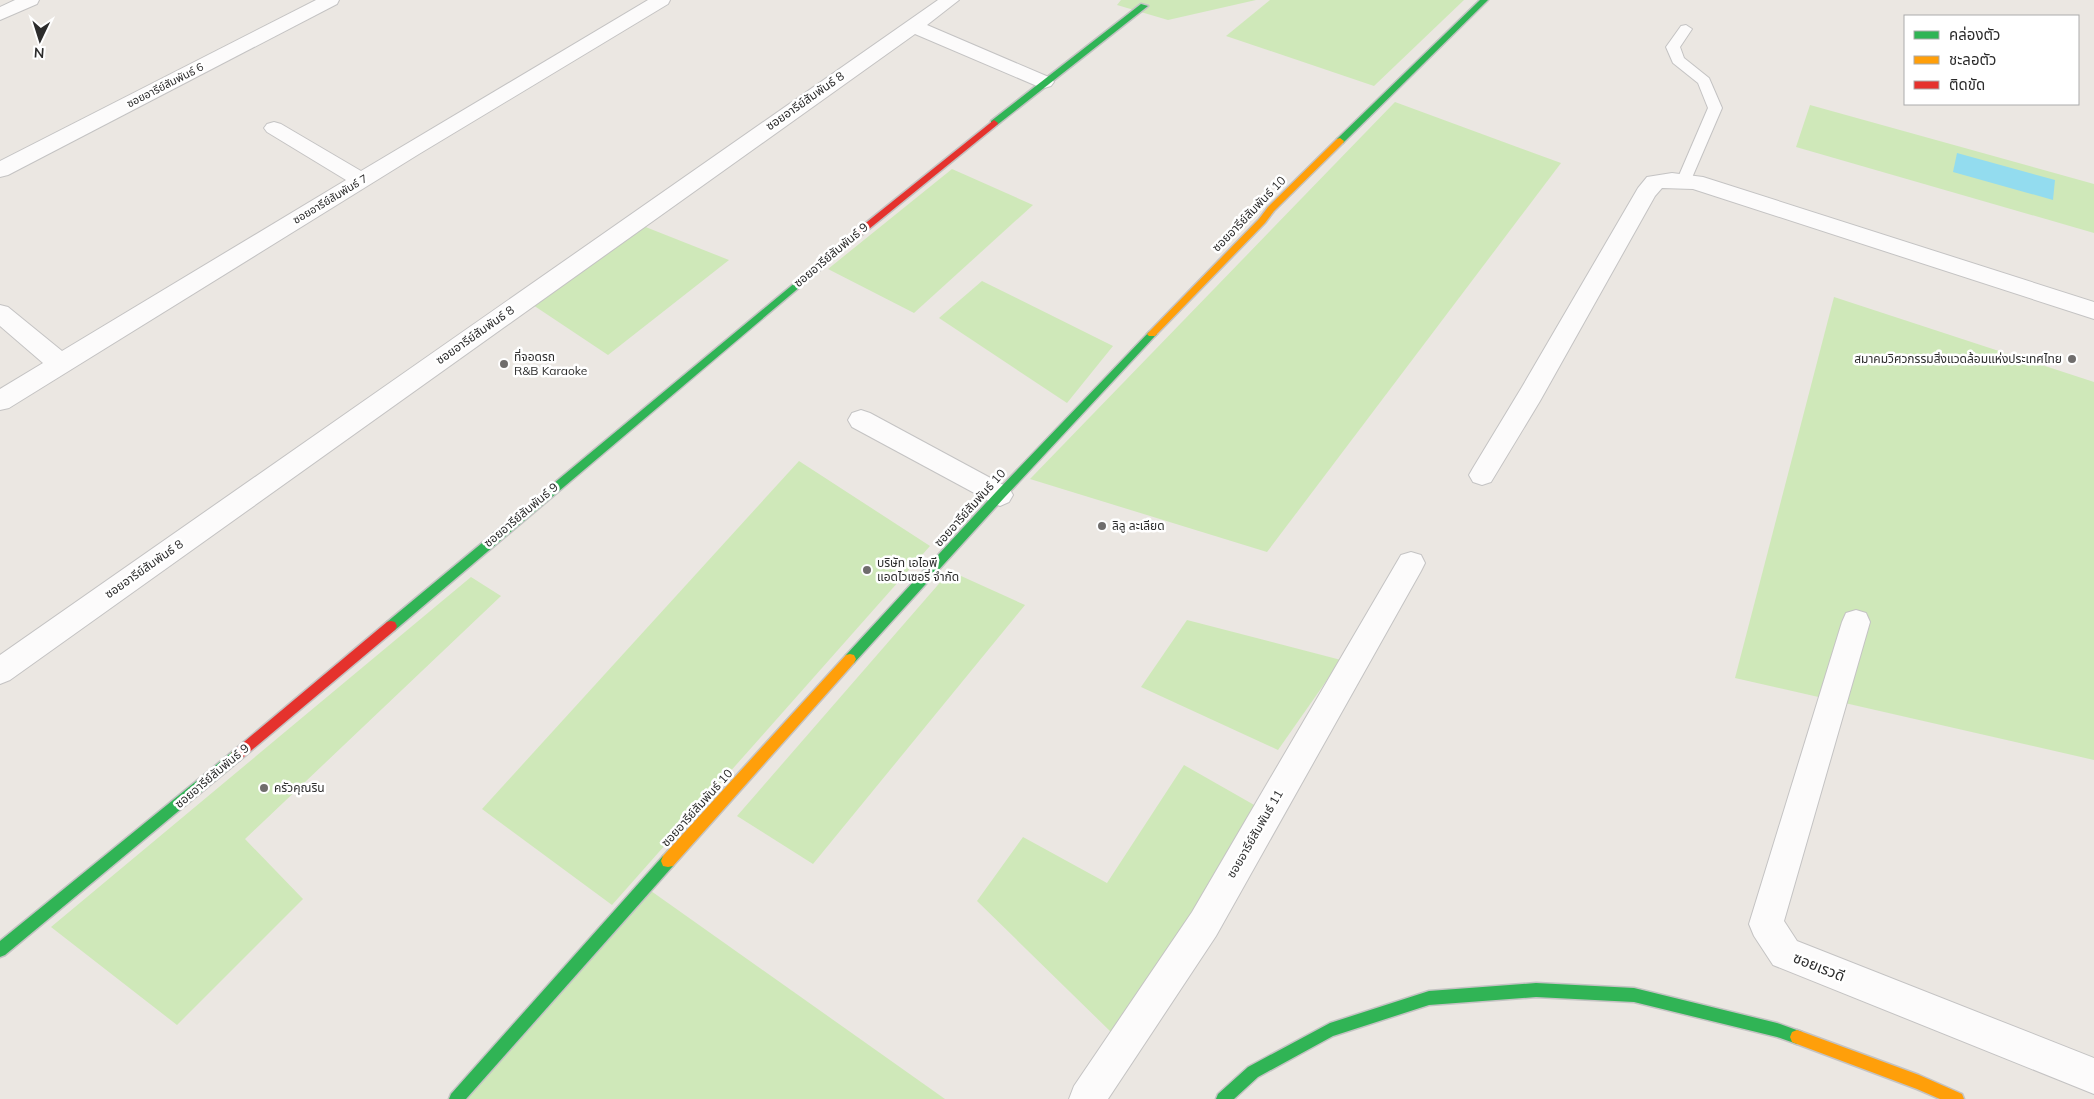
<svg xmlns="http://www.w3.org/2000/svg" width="2094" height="1099" viewBox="0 0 2094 1099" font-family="Mulish,'Noto Sans Thai',sans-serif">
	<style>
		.green { fill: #cfe8b9 }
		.water { fill: #93dcef }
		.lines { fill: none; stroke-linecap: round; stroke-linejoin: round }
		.lane-casing { stroke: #c4c3c3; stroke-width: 2 }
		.street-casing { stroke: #c4c3c3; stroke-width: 2 }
		.fast-casing { stroke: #c4c3c3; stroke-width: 3 }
		.slow-casing { stroke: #c4c3c3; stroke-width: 3 }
		.jam-casing { stroke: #c4c3c3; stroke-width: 3 }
		.lane { fill: #fcfbfb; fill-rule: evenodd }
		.street { fill: #fcfbfb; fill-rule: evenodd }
		.fast { fill: #30b455; fill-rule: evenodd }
		.slow { fill: #ff9f0a; fill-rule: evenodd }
		.jam { fill: #e5322d; fill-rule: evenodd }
		.poi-dot { fill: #6f6d6c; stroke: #fff; stroke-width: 2 }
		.labels { text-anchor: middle; stroke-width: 5; stroke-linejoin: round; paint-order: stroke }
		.far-street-label { font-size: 11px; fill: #2c2c2c; stroke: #fff }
		.street-label { font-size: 12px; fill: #2c2c2c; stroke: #fff }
		.poi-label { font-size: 12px; fill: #2c2c2c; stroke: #fff; text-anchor: start }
		.near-street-label { font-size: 15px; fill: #2c2c2c; stroke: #fff }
	</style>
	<rect width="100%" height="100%" fill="#ebe7e2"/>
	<!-- green -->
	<g class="green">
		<path d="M1121,0H1256L1168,20L1117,5Z"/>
		<path d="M1270,0H1464L1374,86L1226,36Z"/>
		<path d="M1395,102L1561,163L1267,552L1030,479Z"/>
		<path d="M1810,105L2094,184V233L1796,147Z"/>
		<path d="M952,169L1033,205L914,313L828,269Z"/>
		<path d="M638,224L729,260L608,355L530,303Z"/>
		<path d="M982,281L1113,346L1067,403L939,318Z"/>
		<path d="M1834,297L2094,382V760L1735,678Z"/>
		<path d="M799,461L930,546L612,905L482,809Z"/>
		<path d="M950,571L1025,605L813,864L737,816Z"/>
		<path d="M471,577L501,596L245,839L303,899L177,1025L51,927Z"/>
		<path d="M1187,620L1341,660L1278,750L1141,687Z"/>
		<path d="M1184,765L1263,810L1113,1034L977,901L1023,837L1107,883Z"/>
		<path d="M644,886L945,1099H460Z"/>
	</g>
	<!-- water -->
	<path class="water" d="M1957,153L2055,180L2053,200L1953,172Z"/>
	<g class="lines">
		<defs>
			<path id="lane" d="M1686,25L1692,29L1680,47L1684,58L1709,78L1722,108L1691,180L1689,183H1679L1677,180L1708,108L1698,83L1673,63L1666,47L1681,26Z"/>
			<g id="street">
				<path d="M15,0H39L37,4L0,20V7Z"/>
				<path d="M316,0H339L337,4L8,175L0,177V161Z"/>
				<path d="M648,0H670L668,4L419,154L9,408L0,410V389L43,363L0,326V305L8,307L62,351L346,180L267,132L264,128L267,124L274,122L281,124L361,171Z"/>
				<path d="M938,0H959L927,25L1051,78L1054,82L1051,86L1044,88L1037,86L915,34L10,680L0,684V655Z"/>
				<path d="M1672,173L1703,177L2094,302V319L1693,189L1662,188L1655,196L1540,401L1491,482L1482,485L1473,482L1469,475L1473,468L1522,387L1638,188L1647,177Z"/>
				<path d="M861,410L870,413L1009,488L1013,495L1009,502L1000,506L991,502L852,427L848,420L852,413Z"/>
				<path d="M1411,552L1421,555L1425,563L1421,571L1216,936L1108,1099H1069L1074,1086L1192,912L1401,555Z"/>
				<path d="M1856,610L1866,613L1870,622L1784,921L1797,941L2094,1058V1094L1773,965L1754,936L1749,924L1842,622L1846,613Z"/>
			</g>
			<g id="fast">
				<path d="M1480,0H1488L1343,143H1337V139Z"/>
				<path d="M1141,4L1148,6L997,125H991V121Z"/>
				<path d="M850,237L855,240L853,242L395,630L391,631L387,630L385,626L387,622Z"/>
				<path d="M1152,331L1157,334L1155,336L1004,498L854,663L850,664L846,663L844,659L846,655L996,492L1149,332Z"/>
				<path d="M236,750L240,752L242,756L240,760L5,955L0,957V941L232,752Z"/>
				<path d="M668,855L673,856L675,861L673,866L466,1099H449L451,1094L663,856Z"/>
				<path d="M1536,983L1634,988L1777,1023L1802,1032L1804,1037L1802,1042L1797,1044L1777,1037L1634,1002L1536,997L1429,1005L1333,1036L1258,1077L1234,1099H1216L1218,1094L1248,1067L1330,1023L1429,991Z"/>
			</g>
			<g id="slow">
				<path d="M1340,138L1344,141L1343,143L1274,211L1265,223L1155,336H1149L1147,334L1149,332L1259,219L1268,207L1337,139Z"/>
				<path d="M850,654L854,655L856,659L854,663L673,866L668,867L663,866L661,861L663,856L846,655Z"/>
				<path d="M1797,1030L1919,1075L1962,1094L1964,1099H1940L1917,1089L1797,1044L1792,1042L1790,1037L1792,1032Z"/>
			</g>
			<g id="jam">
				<path d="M994,120L998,123L997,125L853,242H847V238Z"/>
				<path d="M391,621L395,622L397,626L395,630L240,760L236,762L232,760L230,756L232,752L387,622Z"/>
			</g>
		</defs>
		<!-- lane casing -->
		<use href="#lane" class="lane-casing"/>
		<!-- street casing -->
		<use href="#street" class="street-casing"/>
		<!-- fast casing -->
		<use href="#fast" class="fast-casing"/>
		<!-- slow casing -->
		<use href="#slow" class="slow-casing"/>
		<!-- jam casing -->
		<use href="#jam" class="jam-casing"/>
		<!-- lane -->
		<use href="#lane" class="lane"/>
		<!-- street -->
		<use href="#street" class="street"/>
		<!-- fast -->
		<use href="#fast" class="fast"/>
		<!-- slow -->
		<use href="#slow" class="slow"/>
		<!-- jam -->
		<use href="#jam" class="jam"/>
	</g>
	<!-- markers -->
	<g class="poi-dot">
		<circle cx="2072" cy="359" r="5"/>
		<circle cx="504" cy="364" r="5"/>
		<circle cx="1102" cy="526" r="5"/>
		<circle cx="867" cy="570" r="5"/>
		<circle cx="264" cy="788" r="5"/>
	</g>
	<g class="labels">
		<!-- far-street labels -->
		<g class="far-street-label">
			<text transform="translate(165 85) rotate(-27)" y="4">ซอยอารีย์สัมพันธ์ 6</text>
			<text transform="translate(330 199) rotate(-31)" y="4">ซอยอารีย์สัมพันธ์ 7</text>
		</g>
		<!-- street labels -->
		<g class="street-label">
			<text transform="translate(805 101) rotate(-35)" y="4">ซอยอารีย์สัมพันธ์ 8</text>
			<text transform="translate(1249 214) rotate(-46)" y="4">ซอยอารีย์สัมพันธ์ 10</text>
			<text transform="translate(831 255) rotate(-40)" y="4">ซอยอารีย์สัมพันธ์ 9</text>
			<text transform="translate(475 335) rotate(-35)" y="4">ซอยอารีย์สัมพันธ์ 8</text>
			<text transform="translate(970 508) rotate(-48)" y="4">ซอยอารีย์สัมพันธ์ 10</text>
			<text transform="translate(521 515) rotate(-40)" y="4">ซอยอารีย์สัมพันธ์ 9</text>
			<text transform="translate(144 569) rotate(-35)" y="4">ซอยอารีย์สัมพันธ์ 8</text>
			<text transform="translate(212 776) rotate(-40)" y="4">ซอยอารีย์สัมพันธ์ 9</text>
			<text transform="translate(697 808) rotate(-48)" y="4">ซอยอารีย์สัมพันธ์ 10</text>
			<text transform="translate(1255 834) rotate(-60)" y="4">ซอยอารีย์สัมพันธ์ 11</text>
		</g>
		<!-- poi labels -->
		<g class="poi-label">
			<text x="514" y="361">ที่จอดรถ<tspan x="514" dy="14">R&amp;B Karaoke</tspan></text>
			<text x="2062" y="363" text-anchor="end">สมาคมวิศวกรรมสิ่งแวดล้อมแห่งประเทศไทย</text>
			<text x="1112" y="530">ลิลู ละเลียด</text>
			<text x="877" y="567">บริษัท เอไอพี<tspan x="877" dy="14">แอดไวเซอรี่ จำกัด</tspan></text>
			<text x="274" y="792">ครัวคุณริน</text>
		</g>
		<!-- near-street labels -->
		<g class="near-street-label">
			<text transform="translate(1819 967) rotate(22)" y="5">ซอยเรวดี</text>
		</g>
	</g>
	<!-- legend -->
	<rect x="1904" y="15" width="175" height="90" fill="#ffffff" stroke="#ababab"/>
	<rect x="1914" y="31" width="25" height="8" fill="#30b455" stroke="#ababab"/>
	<text x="1949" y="40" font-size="15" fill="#2c2c2c">คล่องตัว</text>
	<rect x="1914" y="56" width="25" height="8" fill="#ff9f0a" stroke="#ababab"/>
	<text x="1949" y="65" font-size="15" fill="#2c2c2c">ชะลอตัว</text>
	<rect x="1914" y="81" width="25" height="8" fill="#e5322d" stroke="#ababab"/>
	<text x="1949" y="90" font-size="15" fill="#2c2c2c">ติดขัด</text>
	<!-- north arrow -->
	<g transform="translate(40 40) rotate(184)" stroke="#ffffff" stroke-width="4" paint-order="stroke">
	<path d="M0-4L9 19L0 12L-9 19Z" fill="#2c2c2c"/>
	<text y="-8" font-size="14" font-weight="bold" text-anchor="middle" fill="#2c2c2c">N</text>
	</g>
</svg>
